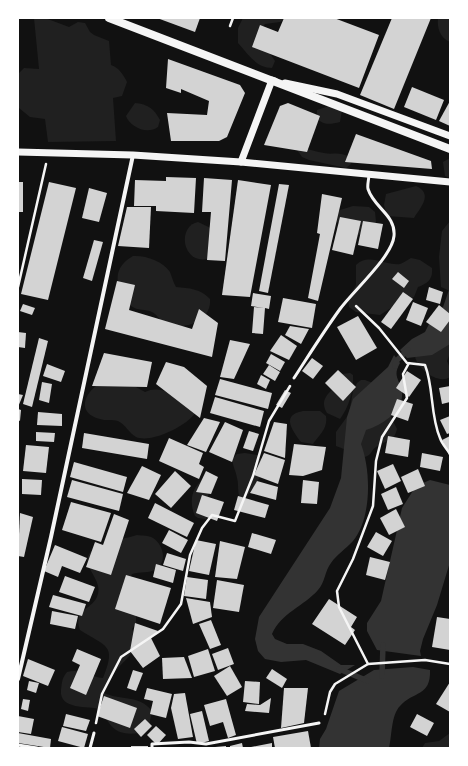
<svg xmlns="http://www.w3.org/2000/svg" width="468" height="766" viewBox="0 0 468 766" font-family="'Exo 2',sans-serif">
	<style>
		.green { fill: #202020 }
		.water { fill: #333 }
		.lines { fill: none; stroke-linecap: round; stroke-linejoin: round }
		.stream { stroke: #333; stroke-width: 5.5 }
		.building { fill: #d3d3d3 }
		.path { stroke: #f5f5f5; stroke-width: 2.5 }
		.service { stroke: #f5f5f5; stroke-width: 3 }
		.minor { stroke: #f5f5f5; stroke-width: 4 }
		.tertiary { stroke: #f5f5f5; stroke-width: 7 }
		.secondary { stroke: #f5f5f5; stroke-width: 8 }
	</style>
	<rect width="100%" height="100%" fill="#111"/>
	<!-- green -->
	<g class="green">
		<path d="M34,18H45L69,27L78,22L85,23L90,32L94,35L109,41L111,65C119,68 123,74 127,82L122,96L113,98L116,141L48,142L45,119L30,117L19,108L18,74L24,68L39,69Z"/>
		<path d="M243,18H287L280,22L265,24L260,30L263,43L275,61L272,68C256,68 248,54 238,43V28Z"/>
		<path d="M438,18H450V42C440,38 437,28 438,18Z"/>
		<path d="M135,103C148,104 154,109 160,120L158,127C147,135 130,127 126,116Z"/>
		<path d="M332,105L342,110L340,122C331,124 323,126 317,118V110Z"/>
		<path d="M298,147C307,148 315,152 324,153C333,155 340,151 349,157L351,164L346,168L309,160L302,157L297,150Z"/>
		<path d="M450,158V178L445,176L443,162Z"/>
		<path d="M416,186C434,194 420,208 414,218L387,216L384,205L386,194Z"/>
		<path d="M353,206L369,207L375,212L376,222L370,232L358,235L336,221L337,211Z"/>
		<path d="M450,221V291L441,287L439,257L442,231Z"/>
		<path d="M198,222L217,231L207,259C182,264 177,226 198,222Z"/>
		<path d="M133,256C145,255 163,261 170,272C172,277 173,282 176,287C189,288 201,289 210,299C212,323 181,332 163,322C159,320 157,314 152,312C145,309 138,311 131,306C128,304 126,300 124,297C114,281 115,266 133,256Z"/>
		<path d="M411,258L420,260L432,268C433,279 428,283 418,287L414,297L394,306L380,315L356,312L349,307L348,299L356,285V265C368,252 386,266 400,264C403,263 407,260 411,258Z"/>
		<path d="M450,326V353L447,361L450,368V377C438,385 418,369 415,357Z"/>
		<path d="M350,373L353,375C354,390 349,407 340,419L327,413C319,399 329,394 336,385C338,382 340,378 342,374Z"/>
		<path d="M361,380H365L386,388L390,415L397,429C393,445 386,439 376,447C371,450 372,455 365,457L336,446V432L349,414L353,391L357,383Z"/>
		<path d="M132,385L145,392C163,383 182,400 197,410C191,424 152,444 136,437C129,433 125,424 118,421C113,419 105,421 100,419C79,414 82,397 96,386Z"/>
		<path d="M303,411H320L326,416C328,429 319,435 313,444L301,442C293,431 280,415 303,411Z"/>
		<path d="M245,453L257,455L262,460L261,476L245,499L240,498C237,491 239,485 237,478C236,471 233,467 232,459L237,454Z"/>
		<path d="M204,479L209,488L206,519L198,518L195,516C189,503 191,487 204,479Z"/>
		<path d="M137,535C143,536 148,535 153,538C163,544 168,562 156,569C149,574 140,571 132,574L122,596L136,615V623L132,629C144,656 116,661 110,682L104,687V693C121,701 139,694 152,711L149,726L145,732C120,737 111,731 101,709C88,706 59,710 61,690C62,682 62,678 67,672C81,668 89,677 103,678C117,644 106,647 80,630C73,609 90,611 97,597C107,577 68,561 101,545C112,539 126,539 137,535Z"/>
		<path d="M450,733V748H422L425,743L439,741Z"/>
	</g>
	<!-- water -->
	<g class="water">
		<path d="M450,287V344L432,355L407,358L400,350L412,339L425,332L430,322L443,307Z"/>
		<path d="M394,355L400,363C392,377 400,379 402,392C404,411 382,425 366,430L361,444C371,470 372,518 353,541C346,549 337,554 331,563C325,570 325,583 318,590C304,606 281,613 272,634L275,639L287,644H303L321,651L341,665H355L340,674L306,660L281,662L265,659L258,651L255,639L259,617L330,508L341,478L347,417L353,399L388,367Z"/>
		<path d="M430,480L450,485V562L437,605L423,639L420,651L421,656L377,650L367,631V623L381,601L402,508L416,486Z"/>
		<path d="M413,667L430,670C431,697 413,691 400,706C391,715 392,736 389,748H319L320,739L326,729L339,691L374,670Z"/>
	</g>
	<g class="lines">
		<!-- stream -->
		<g class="stream">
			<path d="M395,366L396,361L408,350"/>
			<path d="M339,669L368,681"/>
			<path d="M382,676L383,645"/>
		</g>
	</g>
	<!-- building -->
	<g class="building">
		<path d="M157,18H200L195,32Z"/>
		<path d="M284,18H334L379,35L359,88L252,47L260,25L278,32Z"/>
		<path d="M392,18H431L394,109L360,95Z"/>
		<path d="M168,59L240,85L245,93L227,137L219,141H171L167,113L207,115L209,101L181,89V93L166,88Z"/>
		<path d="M412,87L444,100L436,120L404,107Z"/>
		<path d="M450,101V126L439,121Z"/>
		<path d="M288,103L320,116L307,152L264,145L280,106Z"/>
		<path d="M356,134L431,161L432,169L345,162Z"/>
		<path d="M166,177L196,178L194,213L156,211V206H134L135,180L166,181Z"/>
		<path d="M204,178L232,180L225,261L207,260L211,212H202Z"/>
		<path d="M238,180L271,185L250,297L222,295Z"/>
		<rect x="18" y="182" width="5" height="30"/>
		<path d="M49,182L76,188L48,300L21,294Z"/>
		<path d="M279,184L289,185L268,293L259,291Z"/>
		<path d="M89,188L107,193L99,222L82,218Z"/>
		<path d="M322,194L342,198L318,301L308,298L320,234L317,233Z"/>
		<path d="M127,207H151L149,248L118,246Z"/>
		<path d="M340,217L361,221L353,255L332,250Z"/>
		<path d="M363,221L383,224L378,249L358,245Z"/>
		<path d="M94,240L103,242L92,281L83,278Z"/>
		<path d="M398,272L409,281L404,288L392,279Z"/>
		<path d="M117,281L135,285L129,310L192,329L199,309L218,323L212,357L105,329Z"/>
		<path d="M429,287L443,292L440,304L426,300Z"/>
		<path d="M403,292L413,299L391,329L381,322Z"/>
		<path d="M253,293L271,296L269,309L265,308L263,334L252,333L254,307L264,308L251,306Z"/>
		<path d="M283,298L316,304L312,328L278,322Z"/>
		<path d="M413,302L428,308L421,326L406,320Z"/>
		<path d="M23,304L35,308L32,315L20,311Z"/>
		<path d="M439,305L450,314V320L441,332L426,322Z"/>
		<path d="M358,316L377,348L356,360L337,327Z"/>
		<path d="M290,326L309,329L301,344L285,335Z"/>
		<path d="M18,332L26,333L25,348L18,347Z"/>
		<path d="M281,335L297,346L289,360L270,351Z"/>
		<path d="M39,338L48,341L32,407L23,404Z"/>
		<path d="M230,340L250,344L234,379L220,377Z"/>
		<path d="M104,353L152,362L147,387L92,386Z"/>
		<path d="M271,354L285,362L280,371L266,363Z"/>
		<path d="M312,358L323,366L313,379L302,371Z"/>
		<path d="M166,362L184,367L207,386L200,418L156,384Z"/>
		<path d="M47,364L65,371L61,382L43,376Z"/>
		<path d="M269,365L280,372L275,381L263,374Z"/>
		<path d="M338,370L356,387L343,401L325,383Z"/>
		<path d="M407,371L421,380L409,397L396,388Z"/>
		<path d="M261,375L270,380L266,389L257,384Z"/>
		<path d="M220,379L272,393L268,409L215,395Z"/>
		<path d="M42,382L52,384L49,403L39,400Z"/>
		<path d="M450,386V402L442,404L439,388Z"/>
		<path d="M285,390L291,393L282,408L276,405Z"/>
		<path d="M18,394L23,395L18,407Z"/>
		<path d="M215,397L264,411L260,427L210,413Z"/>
		<path d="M397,399L413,404L408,421L391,415Z"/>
		<path d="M18,409L21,410L20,421L18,420Z"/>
		<path d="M38,412L62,414V426L37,425Z"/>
		<path d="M450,416V433L447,434L440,420Z"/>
		<path d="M204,418L220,422L206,452L187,445Z"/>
		<path d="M225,422L243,430L232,462L209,452Z"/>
		<path d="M274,422L287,424L285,458L264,451Z"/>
		<path d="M249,431L259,434L253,451L243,448Z"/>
		<path d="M36,432L55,433L54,442L36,441Z"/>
		<path d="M84,433L149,444L147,459L82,448Z"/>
		<path d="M388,436L410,440L408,457L385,453Z"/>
		<path d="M450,436V457L442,440Z"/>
		<path d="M169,438L203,453L199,464L204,467L199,479L159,461Z"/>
		<path d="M294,444L326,447L322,470L303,476L289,475Z"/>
		<path d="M26,445L49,447L46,473L23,471Z"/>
		<path d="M264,453L285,460L278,484L254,475Z"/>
		<path d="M422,453L443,457L440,471L420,467Z"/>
		<path d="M74,462L127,477L123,492L70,477Z"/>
		<path d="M393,464L401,481L385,489L377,471Z"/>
		<path d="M142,466L161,475L149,500L127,493Z"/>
		<path d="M418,469L425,486L408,493L401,477Z"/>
		<path d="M175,471L191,486L171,508L155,494Z"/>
		<path d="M206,471L218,477L211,494L196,492Z"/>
		<path d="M22,479L42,480L41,495L22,494Z"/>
		<path d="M72,480L123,494L119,511L67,497Z"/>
		<path d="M303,480L319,482L317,504L301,503Z"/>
		<path d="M257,481L278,487L276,500L250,493Z"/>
		<path d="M396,487L403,504L388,510L381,494Z"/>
		<path d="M202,495L224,502L217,521L196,513Z"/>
		<path d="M238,496L269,505L265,518L234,510Z"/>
		<path d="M71,502L111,513L101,542L62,530Z"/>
		<path d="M155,503L194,523L187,537L148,518Z"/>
		<path d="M396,509L405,527L389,535L380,518Z"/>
		<path d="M20,513L33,517L24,557L18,556Z"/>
		<path d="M114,514L129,520L111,575L86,567L95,542L103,545Z"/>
		<path d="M169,530L188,540L181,553L162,543Z"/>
		<path d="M376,532L392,541L383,556L367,547Z"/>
		<path d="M252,533L276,540L271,554L248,547Z"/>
		<path d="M196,540L216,544L209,575L189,571Z"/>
		<path d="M220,541L245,547L237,579L215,577Z"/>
		<path d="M55,545L87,558L80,573L62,566L58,577L44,571Z"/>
		<path d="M167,553L186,559L183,571L163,565Z"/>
		<path d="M370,557L390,562L385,580L366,575Z"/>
		<path d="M156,564L176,570L173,583L153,577Z"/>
		<path d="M126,575L171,588L160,624L115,609Z"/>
		<path d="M65,576L95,587L89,602L59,592Z"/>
		<path d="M187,577L208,580L206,599L184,596Z"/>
		<path d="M217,580L244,585L239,612L213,608Z"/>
		<path d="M53,595L86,604L82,616L49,607Z"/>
		<path d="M186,598L210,602L212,617L193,624Z"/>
		<path d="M329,599L357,617L351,627L355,630L345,645L312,624Z"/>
		<path d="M52,611L78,616L75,629L50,624Z"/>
		<path d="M437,617L450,619V650L432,647Z"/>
		<path d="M211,620L221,645L210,649L199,624Z"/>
		<path d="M135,623L158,631L151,638L160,656L143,668L130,651Z"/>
		<path d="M228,648L234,664L218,670L212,654Z"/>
		<path d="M77,649L101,659L86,695L70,688L80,665L72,661Z"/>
		<path d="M208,649L215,671L194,677L188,656Z"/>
		<path d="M184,657L192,678L163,679L162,658Z"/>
		<path d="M28,659L55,670L48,686L23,676Z"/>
		<path d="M230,666L242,687L227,696L214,676Z"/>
		<path d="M272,669L287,679L282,688L266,678Z"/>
		<path d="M133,670L143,673L136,691L127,688Z"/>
		<path d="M29,681L39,683L36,693L27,690Z"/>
		<path d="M245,681L260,682L259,704L243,702Z"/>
		<path d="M450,682V712L436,704Z"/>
		<path d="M147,688L172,694L166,718L150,714L153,701L144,699Z"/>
		<path d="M284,688H308L304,723L281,728Z"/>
		<path d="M185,693L193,737L178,739L171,708L174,694Z"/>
		<path d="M104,696L137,708L130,728L97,716Z"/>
		<path d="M271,698L269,713L245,711L247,704L260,705Z"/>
		<path d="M23,699L30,700L28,711L21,709Z"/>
		<path d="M226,699L236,735L228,738L223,722L210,726L204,705Z"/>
		<path d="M202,711L209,741L197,744L190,714Z"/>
		<path d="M66,714L90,720L86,731L63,726Z"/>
		<path d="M417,714L434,723L427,736L410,727Z"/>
		<path d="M18,716L34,719L31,734L18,732Z"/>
		<path d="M145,719L152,726L141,737L134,729Z"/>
		<path d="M156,726L166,735L157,745L147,735Z"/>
		<path d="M62,727L88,734L84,748L58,741Z"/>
		<path d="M308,731L311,748H275L273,737Z"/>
		<path d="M18,733L51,739L50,748L18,743Z"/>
		<path d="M242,743L243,748H230V746Z"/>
		<path d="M272,743V748H252L251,747Z"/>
		<rect x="131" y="746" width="17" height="2"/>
		<path d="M226,746V748H215V747Z"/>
	</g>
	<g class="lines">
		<!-- path -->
		<g class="path">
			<path d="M230,26L233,18"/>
			<path d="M18,287L46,164"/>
			<path d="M356,306L379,328L407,363L425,365C434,388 430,415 440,438C442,444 447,449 450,454"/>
			<path d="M368,664L339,607L337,591L353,559L373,506L376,461L382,437L407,398L403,374L409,363"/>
			<path d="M325,714L330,692L335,684L368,664L425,660L450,664"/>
			<path d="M96,723L102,694L121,657L163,629L181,604L190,555L202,528L212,515L235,521L253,476L269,421L290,386"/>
		</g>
		<!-- service -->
		<g class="service">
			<path d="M294,378C309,355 324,331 340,309C353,291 392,257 394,236C396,215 374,208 368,189C367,185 369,179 369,174"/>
			<path d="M18,745L37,748"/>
			<path d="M90,748L94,733"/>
			<path d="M152,748V744L189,742L206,744L319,723"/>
		</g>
		<!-- minor -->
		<path class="minor" d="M18,679L51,537L133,155"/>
		<!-- tertiary -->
		<g class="tertiary">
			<path d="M285,83L337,94L450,136"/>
			<path d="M18,152L133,155L241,162L450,182"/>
			<path d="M241,162L272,80L275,81"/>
		</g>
		<!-- secondary -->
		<path class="secondary" d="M109,18L450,149"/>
	</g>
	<!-- border -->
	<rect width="468" height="766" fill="none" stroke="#ffffff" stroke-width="38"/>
</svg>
